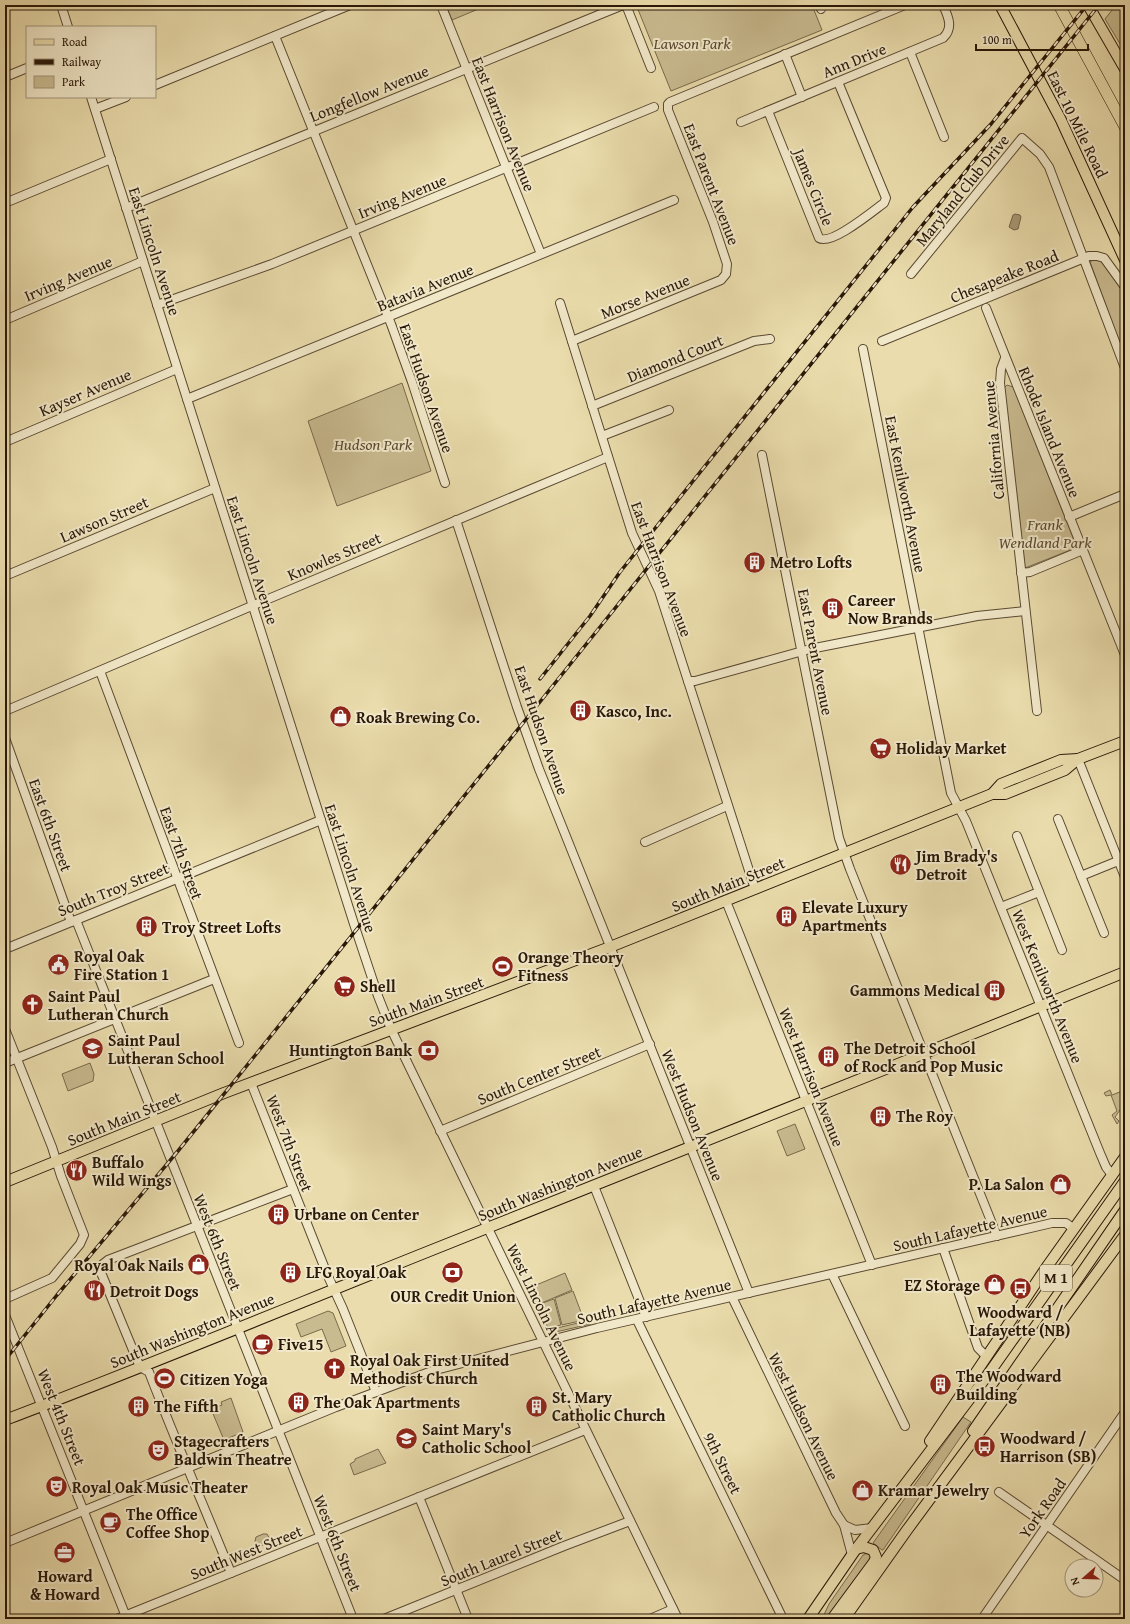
<svg xmlns="http://www.w3.org/2000/svg" width="1130" height="1624" viewBox="0 0 1130 1624" font-family="'Gentium Book Plus',serif">
	<style>
		.green { fill: #c9bb90; stroke: #796a4c }
		.water { fill: #a89974; stroke: #756549 }
		.lines { fill: none; stroke-linecap: round; stroke-linejoin: round }
		.minor-casing { stroke: #594931; stroke-width: 10 }
		.major-casing { stroke: #291808; stroke-width: 12 }
		.highway-casing { stroke: #291808; stroke-width: 12 }
		.minor { stroke: #f1e8c9; stroke-width: 8 }
		.major { stroke: #eadcac; stroke-width: 10 }
		.highway { stroke: #eadcac; stroke-width: 11 }
		.rail-casing { stroke: #291808; stroke-width: 3.5 }
		.rail { stroke: #f1e8c9; stroke-width: 2; stroke-dasharray: 6; stroke-linecap: butt }
		.labels { text-anchor: middle; stroke-width: 4; stroke-linejoin: round; paint-order: stroke }
		.shield { fill: #f1e8c9; stroke: #655642; stroke-width: 1 }
		.shield-label { font-size: 15px; font-weight: bold; fill: #291808 }
		.park-label { font-size: 16px; font-style: italic; fill: #594931; stroke: #f1e8c9 }
		.street-label { font-size: 16px; fill: #291808; stroke: #f1e8c9 }
		.poi-label { font-size: 16px; font-weight: bold; fill: #291808; stroke: #f1e8c9; text-anchor: start }
	</style>
	<rect width="100%" height="100%" fill="#eadcac"/>
	<filter id="stains"><feTurbulence type="fractalNoise" baseFrequency=".005" numOctaves="4"/><feColorMatrix values="0 0 0 0 .2 0 0 0 0 .09 0 0 0 0 .02 0 0 0 .5 -.17"/></filter>
	<radialGradient id="worn" r=".72"><stop offset=".6" stop-color="#630" stop-opacity="0"/><stop offset="1" stop-color="#630" stop-opacity=".3"/></radialGradient>
	<!-- green -->
	<g class="green">
		<path d="M446,5H488L452,20Z"/>
		<path d="M643,5H812L822,30L671,91L637,7Z"/>
		<path d="M1116,5H1125V52L1105,19Z"/>
		<path d="M1095,259L1100,261L1104,264L1125,295V358L1090,262Z"/>
		<path d="M402,383L431,471L337,506L308,421Z"/>
		<path d="M1007,385L1013,387L1076,545L1073,549L1025,568L1004,388Z"/>
		<path d="M90,1063L94,1074L93,1081L68,1091L62,1074Z"/>
		<path d="M1110,1090L1112,1095L1125,1090V1103L1115,1117L1119,1121L1117,1124L1112,1115L1117,1111L1111,1095L1106,1096L1104,1093Z"/>
		<path d="M795,1124L805,1149L787,1156L777,1131Z"/>
		<path d="M565,1273L572,1290L537,1305L529,1288Z"/>
		<path d="M573,1291L584,1320L562,1325L555,1298Z"/>
		<path d="M554,1299L561,1325L548,1328L537,1305Z"/>
		<path d="M328,1311L333,1313L346,1346L331,1352L322,1329L301,1337L296,1324Z"/>
		<path d="M590,1320L591,1324L551,1333L549,1330Z"/>
		<path d="M231,1398L243,1432L224,1440L211,1409L222,1405L221,1402Z"/>
		<path d="M963,1417L971,1422L883,1550H882L873,1543Z"/>
		<path d="M378,1449L386,1463L354,1475L350,1464L355,1461V1459Z"/>
		<path d="M263,1534H267L272,1542L257,1547L255,1541L256,1537Z"/>
		<path d="M867,1553L870,1555L872,1558L830,1619H822L829,1604L863,1555Z"/>
	</g>
	<!-- water -->
	<path class="water" d="M1015,214L1020,215L1021,217L1018,229L1014,230L1009,227L1013,215Z"/>
	<g class="lines">
		<defs>
			<g id="minor">
				<path d="M61,5L68,27"/>
				<path d="M441,5L541,254"/>
				<path d="M626,5L651,68"/>
				<path d="M819,5L821,9"/>
				<path d="M275,36L391,324L412,382L445,483"/>
				<path d="M910,52L944,137"/>
				<path d="M785,54L802,97"/>
				<path d="M5,77L27,68"/>
				<path d="M155,85L350,5"/>
				<path d="M91,97L354,924L378,996L391,1029L678,1619"/>
				<path d="M95,109L126,97"/>
				<path d="M768,111L819,238C831,246 873,211 884,203L886,198L838,82"/>
				<path d="M741,122L943,38C954,28 948,16 943,5"/>
				<path d="M5,203L111,159"/>
				<path d="M126,208L623,5"/>
				<path d="M911,274L1022,138L1040,154L1049,167L1125,368"/>
				<path d="M560,303L632,533L659,591L755,889"/>
				<path d="M157,305L272,264L654,107"/>
				<path d="M986,308L1125,655"/>
				<path d="M5,320L143,261"/>
				<path d="M572,341L721,280L726,274L727,264L713,222L668,110V104L670,102L905,5"/>
				<path d="M882,341L1089,256H1097L1104,258L1125,287"/>
				<path d="M863,349L951,793L966,821L1100,1153L1106,1167L1112,1175"/>
				<path d="M1005,358L1001,369L1000,383L1037,711"/>
				<path d="M187,399L674,200"/>
				<path d="M592,406L754,341L770,339"/>
				<path d="M602,436L669,410"/>
				<path d="M5,442L177,369"/>
				<path d="M762,455L839,838L850,869L997,1236"/>
				<path d="M1069,517L1125,494"/>
				<path d="M456,520L517,707L539,769L749,1293"/>
				<path d="M1021,573L1030,572L1083,550"/>
				<path d="M5,576L215,488"/>
				<path d="M100,671L239,1043"/>
				<path d="M688,681H695L810,649L977,616L1025,611"/>
				<path d="M5,711L261,602L608,457"/>
				<path d="M5,738L71,922"/>
				<path d="M1078,759L1125,877"/>
				<path d="M1058,819L1104,933"/>
				<path d="M1017,836L1062,950"/>
				<path d="M645,842L727,806"/>
				<path d="M1081,876L1118,861"/>
				<path d="M726,901L872,1265"/>
				<path d="M1001,907L1039,892"/>
				<path d="M76,920L353,1619"/>
				<path d="M5,949L321,820"/>
				<path d="M5,1029L52,1147L61,1176L84,1235L80,1244L52,1278L5,1299"/>
				<path d="M5,1063L214,979"/>
				<path d="M251,1083L327,1274L343,1309L376,1392"/>
				<path d="M440,1131L650,1044"/>
				<path d="M594,1186L646,1317"/>
				<path d="M943,1248L978,1348L987,1357"/>
				<path d="M832,1274L905,1426"/>
				<path d="M732,1297L836,1513L844,1525L852,1555"/>
				<path d="M5,1315L127,1619"/>
				<path d="M637,1320L783,1619"/>
				<path d="M999,1492L1125,1580"/>
				<path d="M419,1497L468,1619"/>
				<path d="M844,1525L855,1530L872,1528"/>
				<path d="M5,1543L336,1407L432,1371L597,1328L1052,1223H1066L1074,1229"/>
				<path d="M231,1573C204,1506 175,1440 149,1372L140,1367L102,1275L98,1268L108,1260L293,1189"/>
				<path d="M117,1619L585,1430"/>
				<path d="M384,1619L564,1546L630,1521"/>
				<path d="M650,1619L673,1609"/>
				<path d="M982,1619L1125,1412"/>
				<path d="M1123,1619L1125,1616"/>
			</g>
			<g id="major">
				<path d="M1000,5L1061,120L1125,260"/>
				<path d="M1088,5L1125,69"/>
				<path d="M992,794H1005L1065,770L1078,759L1125,741"/>
				<path d="M5,1182L224,1093L610,947L992,794L1001,784L1061,760L1078,759"/>
				<path d="M5,1420C147,1366 287,1308 427,1252C660,1159 893,1067 1125,972"/>
				<path d="M973,1431L1125,1210"/>
				<path d="M930,1441L1046,1268L1125,1157"/>
				<path d="M808,1619L856,1549L987,1376L1125,1181"/>
				<path d="M832,1619L874,1562L876,1557L873,1550L864,1547L856,1549"/>
				<path d="M844,1619L907,1530L1125,1235"/>
			</g>
			<path id="highway" d="M1059,5L1125,127"/>
		</defs>
		<!-- minor casing -->
		<use href="#minor" class="minor-casing"/>
		<!-- major casing -->
		<use href="#major" class="major-casing"/>
		<!-- highway casing -->
		<use href="#highway" class="highway-casing"/>
		<!-- minor -->
		<use href="#minor" class="minor"/>
		<!-- major -->
		<use href="#major" class="major"/>
		<!-- highway -->
		<use href="#highway" class="highway"/>
		<defs>
			<g id="rail">
				<path d="M540,679L590,616L620,572L913,207L991,124L1087,5"/>
				<path d="M5,1360L57,1295L178,1151L523,723L1099,5"/>
			</g>
		</defs>
		<!-- rail casing -->
		<use href="#rail" class="rail-casing"/>
		<!-- rail -->
		<use href="#rail" class="rail"/>
	</g>
	<!-- icons -->
	<defs>
		<symbol id="building-disc" viewBox="-11 -11 22 22"><circle r="9.5" fill="#8f2418" stroke="#f1e8c9"/><path d="M-4-6H4V6H1V3H-1V6H-4ZM-2.5-4.3h1.7v1.8h-1.7ZM.8-4.3h1.7v1.8H.8ZM-2.5-1h1.7V.8h-1.7ZM.8-1h1.7V.8H.8Z" fill="#fff"/></symbol>
		<symbol id="shop-disc" viewBox="-11 -11 22 22"><circle r="9.5" fill="#8f2418" stroke="#f1e8c9"/><path d="M-5-2.5h2.3a2.7 3.5 0 0 1 5.4 0H5L5.5 6h-11ZM-1.5-2.5h3a1.5 2.3 0 0 0-3 0Z" fill="#fff"/></symbol>
		<symbol id="supermarket-disc" viewBox="-11 -11 22 22"><circle r="9.5" fill="#8f2418" stroke="#f1e8c9"/><path d="M-6-5.5h2.5l.6 2H6L4.5 2H-2.5L-4.4-4H-6ZM-1.5 3.2a1.3 1.3 0 1 0 .1 0ZM3 3.2a1.3 1.3 0 1 0 .1 0Z" fill="#fff"/></symbol>
		<symbol id="restaurant-disc" viewBox="-11 -11 22 22"><circle r="9.5" fill="#8f2418" stroke="#f1e8c9"/><path d="M-5-6h1v4h1v-4h1v4h1v-4h1v5L-1.5 .5V6h-2V.5L-5-1ZM5-6V6H3V1.5H1.5Q1.5-4 5-6Z" fill="#fff"/></symbol>
		<symbol id="civic-disc" viewBox="-11 -11 22 22"><circle r="9.5" fill="#8f2418" stroke="#f1e8c9"/><path d="M-.6-6.5H3V-4.5H.6V-3L4-1V1h2V6H-6V1h2V-1L-.6-3ZM-1.2 2.5V6h2.4V2.5Z" fill="#fff"/></symbol>
		<symbol id="stadium-disc" viewBox="-11 -11 22 22"><circle r="9.5" fill="#8f2418" stroke="#f1e8c9"/><path d="M0-5a6.5 5 0 1 0 0 10a6.5 5 0 1 0 0-10ZM-3.5-1.8h7v3.6h-7Z" fill="#fff"/></symbol>
		<symbol id="church-disc" viewBox="-11 -11 22 22"><circle r="9.5" fill="#8f2418" stroke="#f1e8c9"/><path d="M-1.2-6h2.4v3.5h3.3v2.4h-3.3V6h-2.4V-.1h-3.3v-2.4h3.3Z" fill="#fff"/></symbol>
		<symbol id="school-disc" viewBox="-11 -11 22 22"><circle r="9.5" fill="#8f2418" stroke="#f1e8c9"/><path d="M0-5L7-2L0 1L-7-2ZM-4 1L0 2.5L4 1V4Q0 6-4 4Z" fill="#fff"/></symbol>
		<symbol id="bank-disc" viewBox="-11 -11 22 22"><circle r="9.5" fill="#8f2418" stroke="#f1e8c9"/><path d="M-6-4H6V4H-6ZM0-2.3a2.3 2.3 0 1 0 0 4.6a2.3 2.3 0 1 0 0-4.6Z" fill="#fff"/></symbol>
		<symbol id="bus-disc" viewBox="-11 -11 22 22"><circle r="9.5" fill="#8f2418" stroke="#f1e8c9"/><path d="M-5-6H5V4H4V6H2V4H-2V6H-4V4H-5ZM-3.5-4V0h7V-4ZM-3.5 1.2v1.5H-2V1.2ZM2 1.2v1.5H3.5V1.2Z" fill="#fff"/></symbol>
		<symbol id="cafe-disc" viewBox="-11 -11 22 22"><circle r="9.5" fill="#8f2418" stroke="#f1e8c9"/><path d="M-5.5-4.5H6V0H3Q3 3.5 0 3.5H-2.5Q-5.5 3.5-5.5 0ZM3-3.2v2h1.7v-2ZM-6 4.5H4V6H-6Z" fill="#fff"/></symbol>
		<symbol id="theatre-disc" viewBox="-11 -11 22 22"><circle r="9.5" fill="#8f2418" stroke="#f1e8c9"/><path d="M-5-5.5Q0-4 5-5.5V0Q5 5 0 6Q-5 5-5 0ZM-3.3-2.5H-1v1.5H-3.3ZM1-2.5H3.3v1.5H1ZM-2.8 1Q0 5.5 2.8 1Z" fill="#fff"/></symbol>
		<symbol id="office-disc" viewBox="-11 -11 22 22"><circle r="9.5" fill="#8f2418" stroke="#f1e8c9"/><path d="M-6-3h4V-5.5h4V-3h4V5H-6ZM-1-4.5V-3h2v-1.5ZM-6 0V1H6V0Z" fill="#fff"/></symbol>
	</defs>
	<g fill-rule="evenodd">
		<use href="#building-disc" x="742" y="550" width="25" height="25"/>
		<use href="#building-disc" x="820" y="596" width="25" height="25"/>
		<use href="#building-disc" x="568" y="698" width="25" height="25"/>
		<use href="#shop-disc" x="328" y="704" width="25" height="25"/>
		<use href="#supermarket-disc" x="868" y="736" width="25" height="25"/>
		<use href="#restaurant-disc" x="888" y="852" width="25" height="25"/>
		<use href="#building-disc" x="774" y="904" width="25" height="25"/>
		<use href="#building-disc" x="134" y="914" width="25" height="25"/>
		<use href="#civic-disc" x="46" y="952" width="25" height="25"/>
		<use href="#stadium-disc" x="490" y="954" width="25" height="25"/>
		<use href="#supermarket-disc" x="332" y="974" width="25" height="25"/>
		<use href="#building-disc" x="982" y="978" width="25" height="25"/>
		<use href="#church-disc" x="20" y="992" width="25" height="25"/>
		<use href="#school-disc" x="80" y="1036" width="25" height="25"/>
		<use href="#bank-disc" x="416" y="1038" width="25" height="25"/>
		<use href="#building-disc" x="816" y="1044" width="25" height="25"/>
		<use href="#building-disc" x="868" y="1104" width="25" height="25"/>
		<use href="#restaurant-disc" x="64" y="1158" width="25" height="25"/>
		<use href="#shop-disc" x="1048" y="1172" width="25" height="25"/>
		<use href="#building-disc" x="266" y="1202" width="25" height="25"/>
		<use href="#shop-disc" x="186" y="1252" width="25" height="25"/>
		<use href="#building-disc" x="278" y="1260" width="25" height="25"/>
		<use href="#bank-disc" x="440" y="1260" width="25" height="25"/>
		<use href="#shop-disc" x="982" y="1272" width="25" height="25"/>
		<use href="#bus-disc" x="1008" y="1276" width="25" height="25"/>
		<use href="#restaurant-disc" x="82" y="1278" width="25" height="25"/>
		<use href="#cafe-disc" x="250" y="1332" width="25" height="25"/>
		<use href="#church-disc" x="322" y="1356" width="25" height="25"/>
		<use href="#stadium-disc" x="152" y="1366" width="25" height="25"/>
		<use href="#building-disc" x="928" y="1372" width="25" height="25"/>
		<use href="#building-disc" x="286" y="1390" width="25" height="25"/>
		<use href="#building-disc" x="126" y="1394" width="25" height="25"/>
		<use href="#building-disc" x="524" y="1394" width="25" height="25"/>
		<use href="#school-disc" x="394" y="1426" width="25" height="25"/>
		<use href="#bus-disc" x="972" y="1434" width="25" height="25"/>
		<use href="#theatre-disc" x="146" y="1438" width="25" height="25"/>
		<use href="#theatre-disc" x="44" y="1474" width="25" height="25"/>
		<use href="#shop-disc" x="850" y="1478" width="25" height="25"/>
		<use href="#cafe-disc" x="98" y="1510" width="25" height="25"/>
		<use href="#office-disc" x="52" y="1540" width="25" height="25"/>
	</g>
	<g class="labels">
		<!-- shield labels -->
		<rect class="shield" x="1040" y="1265" width="32" height="26" rx="3"/>
		<g class="shield-label">
			<text x="1056" y="1283">M 1</text>
		</g>
		<!-- park labels -->
		<g class="park-label">
			<text x="692" y="49">Lawson Park</text>
			<text x="373" y="450">Hudson Park</text>
			<text x="1045" y="530">Frank<tspan x="1045" dy="18">Wendland Park</tspan></text>
		</g>
		<!-- street labels -->
		<g class="street-label">
			<text transform="translate(854 60) rotate(-22)" y="6">Ann Drive</text>
			<text transform="translate(369 93) rotate(-22)" y="6">Longfellow Avenue</text>
			<text transform="translate(504 124) rotate(68)" y="6">East Harrison Avenue</text>
			<text transform="translate(1078 124) rotate(64)" y="6">East 10 Mile Road</text>
			<text transform="translate(712 184) rotate(69)" y="6">East Parent Avenue</text>
			<text transform="translate(814 187) rotate(68)" y="6">James Circle</text>
			<text transform="translate(962 190) rotate(-51)" y="6">Maryland Club Drive</text>
			<text transform="translate(402 196) rotate(-22)" y="6">Irving Avenue</text>
			<text transform="translate(155 251) rotate(72)" y="6">East Lincoln Avenue</text>
			<text transform="translate(1004 276) rotate(-22)" y="6">Chesapeake Road</text>
			<text transform="translate(68 278) rotate(-23)" y="6">Irving Avenue</text>
			<text transform="translate(425 287) rotate(-22)" y="6">Batavia Avenue</text>
			<text transform="translate(645 296) rotate(-22)" y="6">Morse Avenue</text>
			<text transform="translate(675 358) rotate(-22)" y="6">Diamond Court</text>
			<text transform="translate(427 388) rotate(71)" y="6">East Hudson Avenue</text>
			<text transform="translate(85 392) rotate(-23)" y="6">Kayser Avenue</text>
			<text transform="translate(1050 432) rotate(68)" y="6">Rhode Island Avenue</text>
			<text transform="translate(993 440) rotate(-95)" y="6">California Avenue</text>
			<text transform="translate(906 494) rotate(79)" y="6">East Kenilworth Avenue</text>
			<text transform="translate(104 519) rotate(-23)" y="6">Lawson Street</text>
			<text transform="translate(334 556) rotate(-23)" y="6">Knowles Street</text>
			<text transform="translate(253 560) rotate(72)" y="6">East Lincoln Avenue</text>
			<text transform="translate(662 569) rotate(69)" y="6">East Harrison Avenue</text>
			<text transform="translate(816 652) rotate(79)" y="6">East Parent Avenue</text>
			<text transform="translate(542 730) rotate(71)" y="6">East Hudson Avenue</text>
			<text transform="translate(51 825) rotate(70)" y="6">East 6th Street</text>
			<text transform="translate(182 853) rotate(70)" y="6">East 7th Street</text>
			<text transform="translate(351 868) rotate(72)" y="6">East Lincoln Avenue</text>
			<text transform="translate(728 884) rotate(-22)" y="6">South Main Street</text>
			<text transform="translate(113 889) rotate(-22)" y="6">South Troy Street</text>
			<text transform="translate(1048 986) rotate(68)" y="6">West Kenilworth Avenue</text>
			<text transform="translate(426 1001) rotate(-20)" y="6">South Main Street</text>
			<text transform="translate(539 1075) rotate(-22)" y="6">South Center Street</text>
			<text transform="translate(812 1077) rotate(68)" y="6">West Harrison Avenue</text>
			<text transform="translate(693 1115) rotate(68)" y="6">West Hudson Avenue</text>
			<text transform="translate(124 1118) rotate(-22)" y="6">South Main Street</text>
			<text transform="translate(290 1143) rotate(69)" y="6">West 7th Street</text>
			<text transform="translate(560 1183) rotate(-22)" y="6">South Washington Avenue</text>
			<text transform="translate(970 1228) rotate(-13)" y="6">South Lafayette Avenue</text>
			<text transform="translate(218 1242) rotate(68)" y="6">West 6th Street</text>
			<text transform="translate(654 1301) rotate(-13)" y="6">South Lafayette Avenue</text>
			<text transform="translate(542 1307) rotate(64)" y="6">West Lincoln Avenue</text>
			<text transform="translate(192 1330) rotate(-22)" y="6">South Washington Avenue</text>
			<text transform="translate(804 1416) rotate(64)" y="6">West Hudson Avenue</text>
			<text transform="translate(62 1417) rotate(68)" y="6">West 4th Street</text>
			<text transform="translate(723 1463) rotate(64)" y="6">9th Street</text>
			<text transform="translate(1042 1508) rotate(-55)" y="6">York Road</text>
			<text transform="translate(338 1543) rotate(68)" y="6">West 6th Street</text>
			<text transform="translate(246 1552) rotate(-22)" y="6">South West Street</text>
			<text transform="translate(501 1557) rotate(-22)" y="6">South Laurel Street</text>
		</g>
		<!-- poi labels -->
		<g class="poi-label">
			<text x="770" y="568">Metro Lofts</text>
			<text x="848" y="606">Career<tspan x="848" dy="18">Now Brands</tspan></text>
			<text x="596" y="717">Kasco, Inc.</text>
			<text x="356" y="723">Roak Brewing Co.</text>
			<text x="896" y="754">Holiday Market</text>
			<text x="916" y="862">Jim Brady's<tspan x="916" dy="18">Detroit</tspan></text>
			<text x="802" y="913">Elevate Luxury<tspan x="802" dy="18">Apartments</tspan></text>
			<text x="162" y="933">Troy Street Lofts</text>
			<text x="74" y="962">Royal Oak<tspan x="74" dy="18">Fire Station 1</tspan></text>
			<text x="518" y="963">Orange Theory<tspan x="518" dy="18">Fitness</tspan></text>
			<text x="360" y="992">Shell</text>
			<text x="980" y="996" text-anchor="end">Gammons Medical</text>
			<text x="48" y="1002">Saint Paul<tspan x="48" dy="18">Lutheran Church</tspan></text>
			<text x="108" y="1046">Saint Paul<tspan x="108" dy="18">Lutheran School</tspan></text>
			<text x="844" y="1054">The Detroit School<tspan x="844" dy="18">of Rock and Pop Music</tspan></text>
			<text x="412" y="1056" text-anchor="end">Huntington Bank</text>
			<text x="896" y="1122">The Roy</text>
			<text x="92" y="1168">Buffalo<tspan x="92" dy="18">Wild Wings</tspan></text>
			<text x="1044" y="1190" text-anchor="end">P. La Salon</text>
			<text x="294" y="1220">Urbane on Center</text>
			<text x="184" y="1271" text-anchor="end">Royal Oak Nails</text>
			<text x="306" y="1278">LFG Royal Oak</text>
			<text x="980" y="1291" text-anchor="end">EZ Storage</text>
			<text x="110" y="1297">Detroit Dogs</text>
			<text x="453" y="1302" text-anchor="middle">OUR Credit Union</text>
			<text x="1020" y="1318" text-anchor="middle">Woodward /<tspan x="1020" dy="18">Lafayette (NB)</tspan></text>
			<text x="278" y="1350">Five15</text>
			<text x="350" y="1366">Royal Oak First United<tspan x="350" dy="18">Methodist Church</tspan></text>
			<text x="956" y="1382">The Woodward<tspan x="956" dy="18">Building</tspan></text>
			<text x="180" y="1385">Citizen Yoga</text>
			<text x="552" y="1403">St. Mary<tspan x="552" dy="18">Catholic Church</tspan></text>
			<text x="314" y="1408">The Oak Apartments</text>
			<text x="154" y="1412">The Fifth</text>
			<text x="422" y="1435">Saint Mary's<tspan x="422" dy="18">Catholic School</tspan></text>
			<text x="1000" y="1444">Woodward /<tspan x="1000" dy="18">Harrison (SB)</tspan></text>
			<text x="174" y="1447">Stagecrafters<tspan x="174" dy="18">Baldwin Theatre</tspan></text>
			<text x="72" y="1493">Royal Oak Music Theater</text>
			<text x="878" y="1496">Kramar Jewelry</text>
			<text x="126" y="1520">The Office<tspan x="126" dy="18">Coffee Shop</tspan></text>
			<text x="65" y="1582" text-anchor="middle">Howard<tspan x="65" dy="18">&amp; Howard</tspan></text>
		</g>
	</g>
	<!-- margin -->
	<rect width="1130" height="1624" fill="none" stroke="#eadcac" stroke-width="20"/>
	<rect x="6" y="6" width="1118" height="1612" fill="none" stroke="#291808" stroke-width="2"/>
	<rect x="10" y="10" width="1110" height="1604" fill="none" stroke="#291808"/>
	<!-- legend -->
	<rect x="26" y="26" width="130" height="72" fill="#f1e8c9" stroke="#a1957c"/>
	<rect x="34" y="39" width="20" height="6" fill="#eadcac" stroke="#a1957c"/>
	<text x="62" y="46" font-size="12" fill="#291808">Road</text>
	<rect x="34" y="59" width="20" height="6" fill="#291808" stroke="#a1957c"/>
	<text x="62" y="66" font-size="12" fill="#291808">Railway</text>
	<rect x="34" y="76" width="20" height="12" fill="#c9bb90" stroke="#a1957c"/>
	<text x="62" y="86" font-size="12" fill="#291808">Park</text>
	<!-- north arrow -->
	<g transform="translate(1084 1578) rotate(250)"><circle r="19" fill="#f1e8c9" stroke="#a1957c"/>
	<path d="M0-3L7 15L0 10L-7 15Z" fill="#8f2418"/>
	<text y="-6" font-size="11" font-weight="bold" text-anchor="middle" fill="#291808">N</text>
	</g>
	<!-- scale -->
	<path d="M976 44v6h112v-6" fill="none" stroke="#291808" stroke-width="2"/>
	<text x="982" y="44" font-size="12" fill="#291808" stroke="#f1e8c9" stroke-width="3" paint-order="stroke">100 m</text>
	<rect width="100%" height="100%" filter="url(#stains)"/>
	<rect width="100%" height="100%" fill="url(#worn)"/>
</svg>
